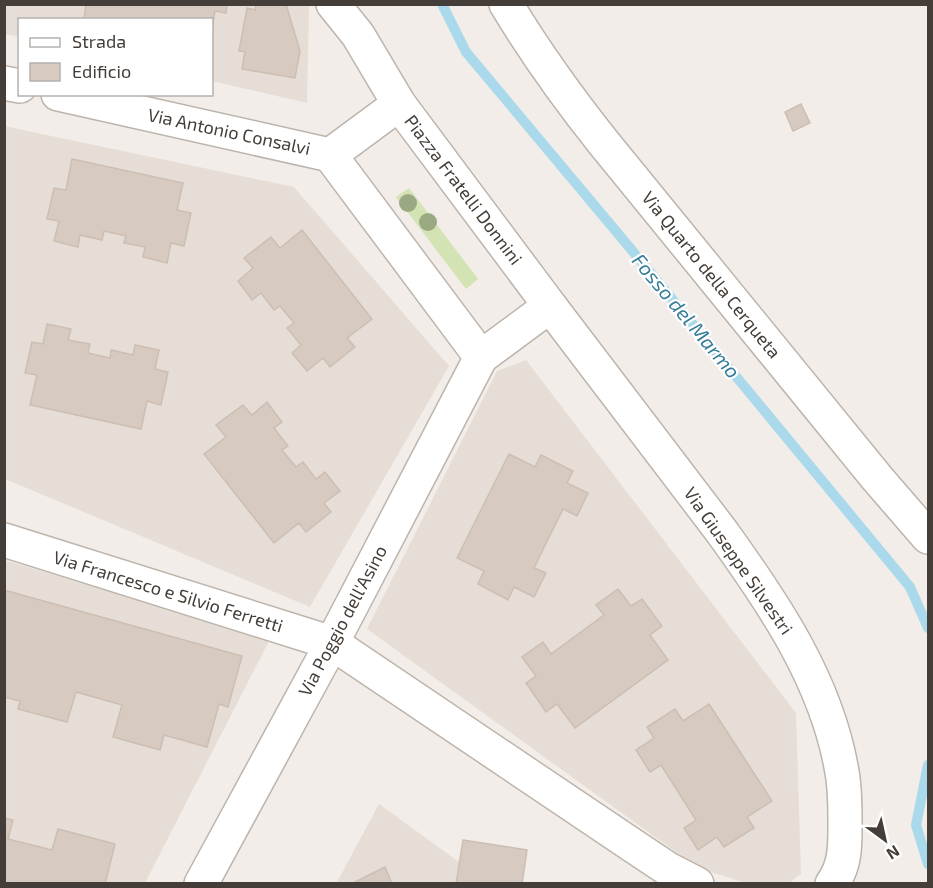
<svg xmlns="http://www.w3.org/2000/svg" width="933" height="888" viewBox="0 0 933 888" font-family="'Exo 2',sans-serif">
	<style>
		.residential { fill: #e6ded6 }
		.green { fill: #d4e3b4 }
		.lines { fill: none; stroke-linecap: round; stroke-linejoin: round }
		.stream { stroke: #a9d9ea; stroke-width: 10 }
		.building { fill: #d6cac1; stroke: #cdbeb2; stroke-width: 1.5 }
		.minor-casing { stroke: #bdb4ab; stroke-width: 36 }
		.minor { stroke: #fff; stroke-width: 33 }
		.tree { fill: #9aa982 }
		.labels { text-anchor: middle; stroke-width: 4.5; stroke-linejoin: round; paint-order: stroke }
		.street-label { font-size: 18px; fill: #453d37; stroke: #fff }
		.water-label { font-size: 20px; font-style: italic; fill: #367d98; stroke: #fff }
	</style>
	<rect width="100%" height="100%" fill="#f2ede8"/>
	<!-- residential -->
	<g class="residential">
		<path d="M5,5H309L307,103L212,81V20H20L19,37L5,34Z"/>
		<path d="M4,126L294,187L449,366L310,607L5,479Z"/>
		<path d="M526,360L796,713L801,874L789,883H746L698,868L367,629L497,371Z"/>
		<path d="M4,560L270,639L145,883H5Z"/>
		<path d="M379,804L488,883L336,884Z"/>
	</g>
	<!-- green -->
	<path class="green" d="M409,188L478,279L466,289L396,197Z"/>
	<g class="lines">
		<!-- stream -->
		<g class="stream">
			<path d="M442,4L466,52L625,242L910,587L928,628"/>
			<path d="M928,765L916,825L928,864"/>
		</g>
	</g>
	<!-- building -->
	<g class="building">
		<path d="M86,4H227L226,13L215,11L212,31V20L84,19Z"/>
		<path d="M256,4H286L300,51L295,78L242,69L245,52L239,51L247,8L255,10Z"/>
		<path d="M801,104L810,123L793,131L785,112Z"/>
		<path d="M72,159L183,183L177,210L191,213L184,246L171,243L167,263L143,257L145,247L124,243L126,236L104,231L102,240L80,235L78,247L54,241L59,221L47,219L54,188L66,190Z"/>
		<path d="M302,230L372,319L347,338L355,347L330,367L323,358L307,371L292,353L301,345L287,328L294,323L280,306L274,310L261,293L252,300L238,281L253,268L244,258L271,237L280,248Z"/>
		<path d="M47,324L71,329L68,340L90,344L88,353L110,358L111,350L133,355L135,345L159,350L155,369L168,372L161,405L147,401L141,429L30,405L37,375L25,373L32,342L43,344Z"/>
		<path d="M267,402L282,422L274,428L288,446L282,450L296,467L303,462L316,479L325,472L340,491L324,503L331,512L306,532L299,523L274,543L204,454L226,437L216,425L243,405L252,415Z"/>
		<path d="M509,454L535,467L541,455L573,471L567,483L588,493L577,516L563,509L534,568L546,573L534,597L514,587L508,600L478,584L484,571L457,558Z"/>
		<path d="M618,589L631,606L642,599L662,626L650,635L668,660L575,728L557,704L546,712L526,683L536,676L522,657L543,642L551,654L604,615L596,605Z"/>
		<path d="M4,590L242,656L228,707L219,704L207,747L164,735L160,750L113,737L122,705L76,692L67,722L18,709L20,701L4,697Z"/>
		<path d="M709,704L772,801L747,817L754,828L724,847L717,837L698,850L684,828L696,820L661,765L650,772L636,750L654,738L647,727L675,709L683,721Z"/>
		<path d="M4,818L13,820L8,839L52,850L58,829L115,844L105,884H4Z"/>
		<path d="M463,840L527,850L522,884H456Z"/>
		<path d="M385,867L392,884H351Z"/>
	</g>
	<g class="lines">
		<defs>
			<g id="minor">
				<path d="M333,4L358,35L399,104"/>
				<path d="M506,4C535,52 568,98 603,142L877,478L928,537"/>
				<path d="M4,83L20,86"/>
				<path d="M58,94L330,155"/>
				<path d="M550,306L722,532C774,604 827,682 842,772C845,788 845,805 845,822C845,844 846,865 832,884"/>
				<path d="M4,540L332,643L632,845L668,869L697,884"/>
				<path d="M201,884L332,643L481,357L550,306L399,104L330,155L481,357"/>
			</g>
		</defs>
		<!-- minor casing -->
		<use href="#minor" class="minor-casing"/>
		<!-- minor -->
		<use href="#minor" class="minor"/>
	</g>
	<!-- trees -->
	<g class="tree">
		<circle cx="408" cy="203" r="9"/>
		<circle cx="428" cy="222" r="9"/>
	</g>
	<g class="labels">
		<!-- street labels -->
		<g class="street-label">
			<text transform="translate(229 132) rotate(12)" y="6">Via Antonio Consalvi</text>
			<text transform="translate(463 190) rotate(53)" y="6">Piazza Fratelli Donnini</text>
			<text transform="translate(711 275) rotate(51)" y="6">Via Quarto della Cerqueta</text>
			<text transform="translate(738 561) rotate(55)" y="6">Via Giuseppe Silvestri</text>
			<text transform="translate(168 592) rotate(17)" y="6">Via Francesco e Silvio Ferretti</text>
			<text transform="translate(343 621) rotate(-62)" y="6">Via Poggio dell'Asino</text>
		</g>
		<!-- water labels -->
		<g class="water-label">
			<text transform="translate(686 316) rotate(50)" y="7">Fosso del Marmo</text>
		</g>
	</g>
	<!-- border -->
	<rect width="933" height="888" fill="none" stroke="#453d37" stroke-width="12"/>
	<!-- legend -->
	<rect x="18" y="18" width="195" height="78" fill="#ffffff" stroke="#b5b1af" stroke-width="1.5"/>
	<rect x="30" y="38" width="30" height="9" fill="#ffffff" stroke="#b5b1af" stroke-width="1.5"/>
	<text x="72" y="48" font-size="18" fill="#453d37">Strada</text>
	<rect x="30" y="63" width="30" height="18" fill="#d6cac1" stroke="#b5b1af" stroke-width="1.5"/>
	<text x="72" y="78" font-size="18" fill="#453d37">Edificio</text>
	<!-- north arrow -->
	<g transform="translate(885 840) rotate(147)" stroke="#ffffff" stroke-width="4.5" paint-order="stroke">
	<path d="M0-4.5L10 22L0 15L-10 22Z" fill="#453d37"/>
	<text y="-9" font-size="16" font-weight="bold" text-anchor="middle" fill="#453d37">N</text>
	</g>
</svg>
